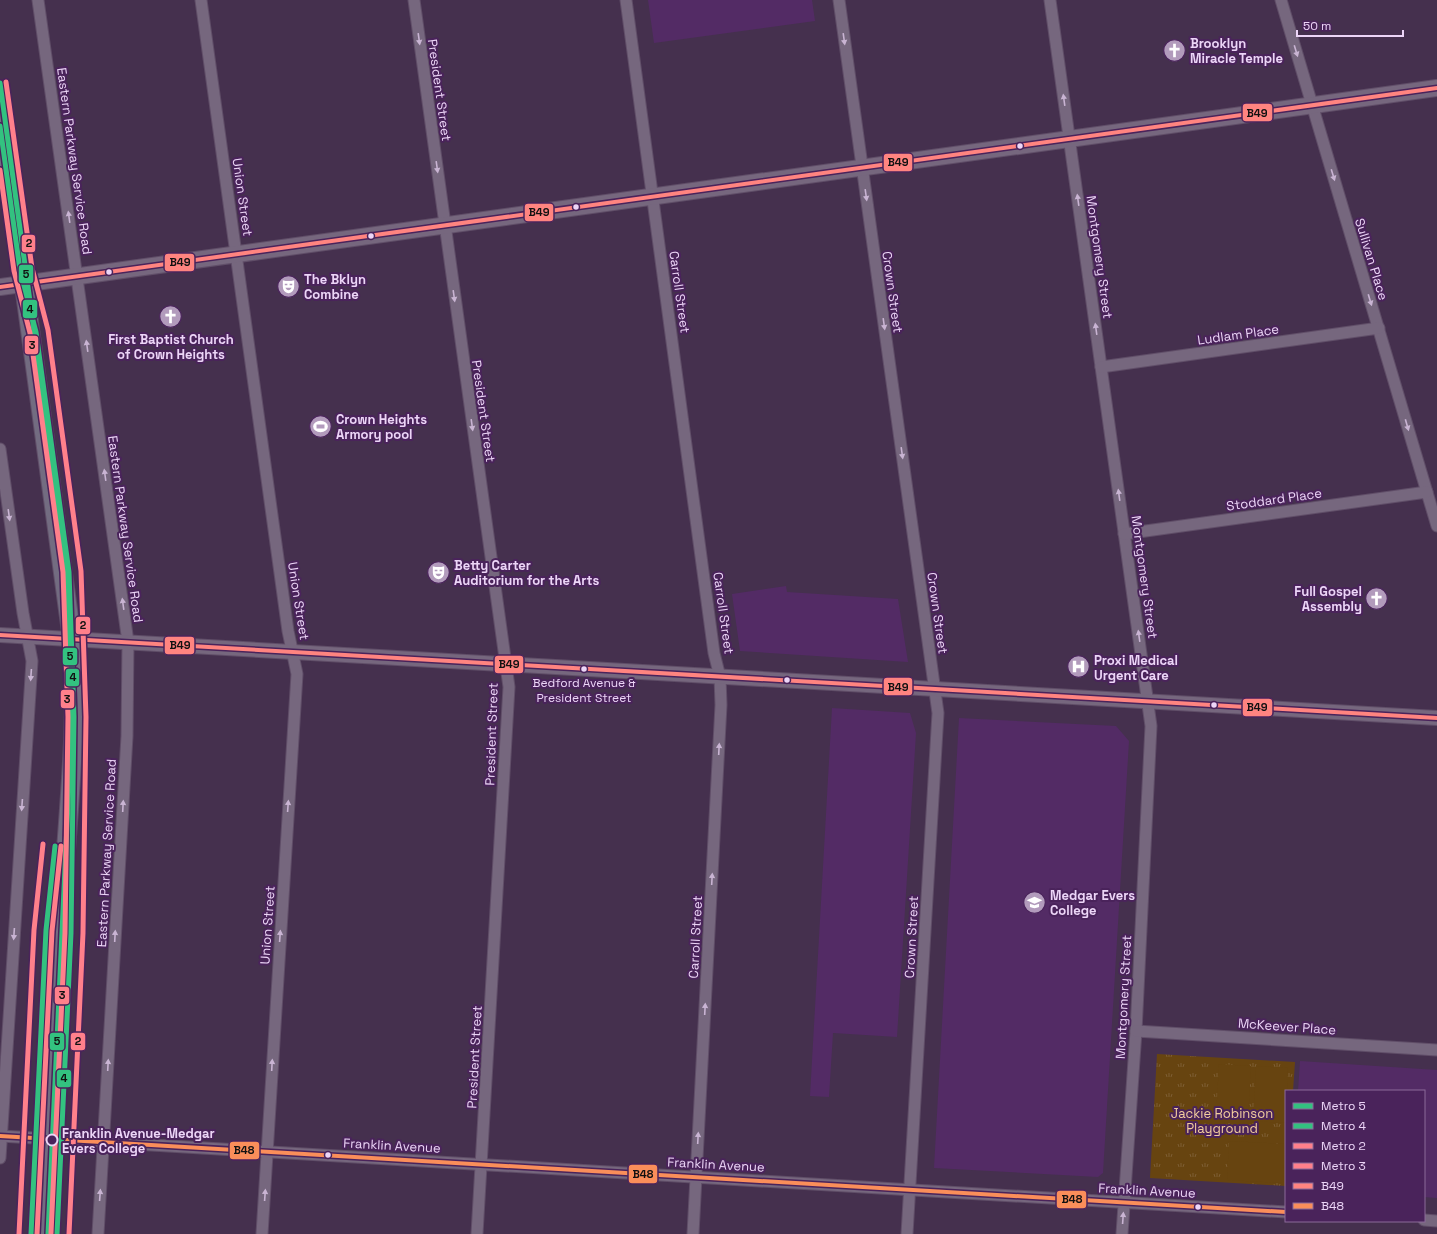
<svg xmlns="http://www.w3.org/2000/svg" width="1437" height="1234" viewBox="0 0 1437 1234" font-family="'Space Grotesk',sans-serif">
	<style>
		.built { fill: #532b65 }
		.park { fill: url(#park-tufts) }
		.pitch { fill: #674410 }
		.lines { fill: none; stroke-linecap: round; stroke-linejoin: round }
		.minor-casing { stroke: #604e68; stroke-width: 13 }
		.tertiary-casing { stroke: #604e68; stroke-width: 16 }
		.secondary-casing { stroke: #604e68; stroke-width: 18 }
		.primary-casing { stroke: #604e68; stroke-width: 20 }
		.minor { stroke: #76677e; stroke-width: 11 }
		.tertiary { stroke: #76677e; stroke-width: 14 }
		.secondary { stroke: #76677e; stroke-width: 16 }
		.primary { stroke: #736c81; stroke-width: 18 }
		.bus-1-casing { stroke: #4a235b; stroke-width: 7 }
		.bus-2-casing { stroke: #4a235b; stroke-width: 7 }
		.bus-1 { stroke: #ff8480; stroke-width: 4 }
		.bus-2 { stroke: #fa8e5a; stroke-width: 4 }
		.metro-1-casing { stroke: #4a235b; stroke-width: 8 }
		.metro-2-casing { stroke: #4a235b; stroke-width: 8 }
		.metro-3-casing { stroke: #4a235b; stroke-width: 8 }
		.metro-4-casing { stroke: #4a235b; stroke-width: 8 }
		.metro-1 { stroke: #33c280; stroke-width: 5 }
		.metro-2 { stroke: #33c280; stroke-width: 5 }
		.metro-3 { stroke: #ff808b; stroke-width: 5 }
		.metro-4 { stroke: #ff808b; stroke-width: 5 }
		.oneway { fill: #c9b4d3 }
		.bus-dot { fill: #ecd5f7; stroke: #4a235b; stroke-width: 1.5 }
		.stop-dot { fill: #4a235b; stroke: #ecd5f7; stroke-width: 2 }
		.labels { text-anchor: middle; stroke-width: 4; stroke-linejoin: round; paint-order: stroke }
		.bus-label { font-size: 12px; fill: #ecd5f7; stroke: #4a235b }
		.poi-label { font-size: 13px; font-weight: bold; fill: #ecd5f7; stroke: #4a235b; text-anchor: start }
		.street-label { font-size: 13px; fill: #ecd5f7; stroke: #4a235b }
		.park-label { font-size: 13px; fill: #f3ce9d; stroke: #4a235b }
		.stop-label { font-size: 13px; font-weight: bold; fill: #ecd5f7; stroke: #4a235b; text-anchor: start }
		.line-badge { stroke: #4a235b; stroke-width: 1.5 }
		.pale-badge-label { font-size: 11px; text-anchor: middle; font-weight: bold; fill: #111 }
	</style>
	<defs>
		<pattern id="park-tufts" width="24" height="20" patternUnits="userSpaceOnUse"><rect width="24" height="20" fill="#674410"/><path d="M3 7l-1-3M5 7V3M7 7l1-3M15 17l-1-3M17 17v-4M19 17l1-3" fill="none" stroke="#7d5e34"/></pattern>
	</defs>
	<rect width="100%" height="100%" fill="#45304e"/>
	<!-- built -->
	<g class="built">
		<path d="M648,0H812L815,21L654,43Z"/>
		<path d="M786,586L787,592L898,599L908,662L740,651L732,594Z"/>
		<path d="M832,708L910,713L916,733L897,1037L833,1033L829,1097L810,1096Z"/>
		<path d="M959,718L1116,726L1129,741L1103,1173L1098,1177L934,1168Z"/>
		<path d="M1300,1061L1437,1070V1198L1424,1197V1091H1298Z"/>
	</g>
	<!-- park -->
	<path class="park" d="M1157,1054L1295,1062L1293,1091H1286V1186L1150,1178Z"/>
	<!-- pitch -->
	<g class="pitch">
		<path d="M1219,1064L1251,1066L1248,1120L1216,1118Z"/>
		<path d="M1256,1066L1288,1068L1287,1091H1286L1285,1123L1253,1121Z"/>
		<path d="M1229,1141L1285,1144L1283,1183L1227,1180Z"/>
	</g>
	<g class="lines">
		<defs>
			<g id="minor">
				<path d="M38,0L128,642L127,736L98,1234"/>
				<path d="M201,0L288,631L297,674L262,1234"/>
				<path d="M414,0L509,687L477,1234"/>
				<path d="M626,0L714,653L720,677L721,705L693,1234"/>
				<path d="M839,0L938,713L907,1234"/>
				<path d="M1050,0L1151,726L1136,1031L1122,1234"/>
				<path d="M1281,0L1437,526"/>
				<path d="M1101,367L1379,328"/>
				<path d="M0,449L23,613L32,661L0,1158"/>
				<path d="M1124,534L1427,492"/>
				<path d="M1136,1031L1437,1050"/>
				<path d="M0,1136L1286,1212"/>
				<path d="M1424,1220L1437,1221"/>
			</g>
			<path id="tertiary" d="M0,635L1437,718"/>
			<path id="secondary" d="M0,287L1437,88"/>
			<path id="primary" d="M0,108L71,632C79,714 69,798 64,880C56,998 50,1116 45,1234"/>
		</defs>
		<!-- minor casing -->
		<use href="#minor" class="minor-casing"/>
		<!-- tertiary casing -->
		<use href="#tertiary" class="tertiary-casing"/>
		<!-- secondary casing -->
		<use href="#secondary" class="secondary-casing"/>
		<!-- primary casing -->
		<use href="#primary" class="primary-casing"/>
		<!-- minor -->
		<use href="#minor" class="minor"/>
		<!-- tertiary -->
		<use href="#tertiary" class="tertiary"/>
		<!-- secondary -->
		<use href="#secondary" class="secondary"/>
		<!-- primary -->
		<use href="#primary" class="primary"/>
		<defs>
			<g id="bus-1">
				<path d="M0,287L1437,88"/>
				<path d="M0,635L1437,718"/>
			</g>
			<path id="bus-2" d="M0,1136L1286,1212"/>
		</defs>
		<!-- bus-1 casing -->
		<use href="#bus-1" class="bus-1-casing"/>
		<!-- bus-2 casing -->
		<use href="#bus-2" class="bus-2-casing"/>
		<!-- bus-1 -->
		<use href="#bus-1" class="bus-1"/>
		<!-- bus-2 -->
		<use href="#bus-2" class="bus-2"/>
		<defs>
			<path id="metro-1" d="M0,83L67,571L72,717L48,1234"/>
			<g id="metro-2">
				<path d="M0,126L20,270L36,332L69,572L74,717L71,933L57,1234"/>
				<path d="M31,1234L46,930L55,846"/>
			</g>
			<g id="metro-3">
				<path d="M6,82L32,268L48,330L81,571L86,717L83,933L69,1234"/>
				<path d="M19,1234L34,930L43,844"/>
			</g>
			<g id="metro-4">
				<path d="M0,170L14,271L30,333L63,572L68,717L65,933L51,1233"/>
				<path d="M37,1234L52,931L61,846"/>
			</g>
		</defs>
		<!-- metro-1 casing -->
		<use href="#metro-1" class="metro-1-casing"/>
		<!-- metro-2 casing -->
		<use href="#metro-2" class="metro-2-casing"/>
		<!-- metro-3 casing -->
		<use href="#metro-3" class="metro-3-casing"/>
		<!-- metro-4 casing -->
		<use href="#metro-4" class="metro-4-casing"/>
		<!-- metro-1 -->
		<use href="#metro-1" class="metro-1"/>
		<!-- metro-2 -->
		<use href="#metro-2" class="metro-2"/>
		<!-- metro-3 -->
		<use href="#metro-3" class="metro-3"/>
		<!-- metro-4 -->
		<use href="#metro-4" class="metro-4"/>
	</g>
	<!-- one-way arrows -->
	<defs><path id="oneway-solid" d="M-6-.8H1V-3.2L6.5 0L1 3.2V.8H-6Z"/></defs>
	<g class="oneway">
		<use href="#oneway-solid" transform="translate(419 39) rotate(82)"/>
		<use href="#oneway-solid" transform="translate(844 39) rotate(82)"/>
		<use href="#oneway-solid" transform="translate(1296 51) rotate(73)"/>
		<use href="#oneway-solid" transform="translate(1064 100) rotate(-98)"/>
		<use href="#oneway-solid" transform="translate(437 167) rotate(82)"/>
		<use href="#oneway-solid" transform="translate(1333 175) rotate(73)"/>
		<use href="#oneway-solid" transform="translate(866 195) rotate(82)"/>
		<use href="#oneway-solid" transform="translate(1078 200) rotate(-98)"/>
		<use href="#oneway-solid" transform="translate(69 217) rotate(-98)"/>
		<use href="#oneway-solid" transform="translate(454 296) rotate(82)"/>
		<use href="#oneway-solid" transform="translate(1370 300) rotate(73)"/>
		<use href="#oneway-solid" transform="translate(884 324) rotate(82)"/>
		<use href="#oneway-solid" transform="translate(1096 329) rotate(-98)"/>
		<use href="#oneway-solid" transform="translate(87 346) rotate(-98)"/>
		<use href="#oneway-solid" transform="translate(472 425) rotate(82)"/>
		<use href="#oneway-solid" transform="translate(1407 425) rotate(74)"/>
		<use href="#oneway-solid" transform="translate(902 453) rotate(82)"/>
		<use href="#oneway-solid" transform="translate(105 475) rotate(-98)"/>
		<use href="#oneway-solid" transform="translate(1119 495) rotate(-98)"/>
		<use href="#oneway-solid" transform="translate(9 515) rotate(82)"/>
		<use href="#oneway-solid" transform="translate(123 604) rotate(-98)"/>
		<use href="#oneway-solid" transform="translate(1139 636) rotate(-98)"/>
		<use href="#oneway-solid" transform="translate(31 675) rotate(94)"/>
		<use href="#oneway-solid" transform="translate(719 749) rotate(-87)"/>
		<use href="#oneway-solid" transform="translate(22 805) rotate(94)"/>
		<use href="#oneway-solid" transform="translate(123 806) rotate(-87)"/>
		<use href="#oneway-solid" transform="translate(288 806) rotate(-86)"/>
		<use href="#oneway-solid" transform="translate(712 879) rotate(-87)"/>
		<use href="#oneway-solid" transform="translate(14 934) rotate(94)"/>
		<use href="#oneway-solid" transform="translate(115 936) rotate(-87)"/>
		<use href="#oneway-solid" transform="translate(280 936) rotate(-86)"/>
		<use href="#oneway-solid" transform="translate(705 1009) rotate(-87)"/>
		<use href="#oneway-solid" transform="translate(108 1065) rotate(-87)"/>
		<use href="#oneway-solid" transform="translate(272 1065) rotate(-87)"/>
		<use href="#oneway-solid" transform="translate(698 1138) rotate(-87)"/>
		<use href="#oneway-solid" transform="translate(100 1195) rotate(-86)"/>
		<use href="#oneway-solid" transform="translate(265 1195) rotate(-86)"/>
		<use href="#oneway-solid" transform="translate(1123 1218) rotate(-86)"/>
	</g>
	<!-- icons -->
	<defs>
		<symbol id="church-disc" viewBox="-11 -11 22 22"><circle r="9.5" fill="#b29bbc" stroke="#4a235b"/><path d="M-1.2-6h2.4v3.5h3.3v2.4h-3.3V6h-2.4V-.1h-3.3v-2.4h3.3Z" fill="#fff"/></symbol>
		<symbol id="theatre-disc" viewBox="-11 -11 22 22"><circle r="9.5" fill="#b29bbc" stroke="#4a235b"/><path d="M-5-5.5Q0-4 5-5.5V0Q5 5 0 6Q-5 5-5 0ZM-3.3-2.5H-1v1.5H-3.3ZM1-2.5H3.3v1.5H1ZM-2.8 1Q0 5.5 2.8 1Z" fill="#fff"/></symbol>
		<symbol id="stadium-disc" viewBox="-11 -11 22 22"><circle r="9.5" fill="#b29bbc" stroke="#4a235b"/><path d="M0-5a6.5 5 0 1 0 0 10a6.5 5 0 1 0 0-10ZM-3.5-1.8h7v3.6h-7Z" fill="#fff"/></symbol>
		<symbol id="hospital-disc" viewBox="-11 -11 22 22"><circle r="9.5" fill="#b29bbc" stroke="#4a235b"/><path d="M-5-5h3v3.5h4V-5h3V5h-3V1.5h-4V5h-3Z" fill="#fff"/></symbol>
		<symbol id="university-disc" viewBox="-11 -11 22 22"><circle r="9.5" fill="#b29bbc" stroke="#4a235b"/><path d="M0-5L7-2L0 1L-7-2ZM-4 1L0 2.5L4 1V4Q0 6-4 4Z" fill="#fff"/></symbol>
	</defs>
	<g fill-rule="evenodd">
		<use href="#church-disc" x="1162" y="38" width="25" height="25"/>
		<use href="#theatre-disc" x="276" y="274" width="25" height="25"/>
		<use href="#church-disc" x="158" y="304" width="25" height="25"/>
		<use href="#stadium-disc" x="308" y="414" width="25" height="25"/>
		<use href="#theatre-disc" x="426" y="560" width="25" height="25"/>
		<use href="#church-disc" x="1364" y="586" width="25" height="25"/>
		<use href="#hospital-disc" x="1066" y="654" width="25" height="25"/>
		<use href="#university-disc" x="1022" y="890" width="25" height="25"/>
	</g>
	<!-- markers -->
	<g class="bus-dot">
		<circle cx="1020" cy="146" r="3.5"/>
		<circle cx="576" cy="207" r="3.5"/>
		<circle cx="371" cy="236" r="3.5"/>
		<circle cx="109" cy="272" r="3.5"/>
		<circle cx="584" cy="669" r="3.5"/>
		<circle cx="787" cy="680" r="3.5"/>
		<circle cx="1214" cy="705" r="3.5"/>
		<circle cx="328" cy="1155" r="3.5"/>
		<circle cx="1198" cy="1207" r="3.5"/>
	</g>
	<circle class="stop-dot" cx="52" cy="1140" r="5.5"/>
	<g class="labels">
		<!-- bus labels -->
		<g class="bus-label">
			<text x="584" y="687">Bedford Avenue &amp;<tspan x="584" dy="15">President Street</tspan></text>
		</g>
		<!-- poi labels -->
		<g class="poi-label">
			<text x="1190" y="48">Brooklyn<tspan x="1190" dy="15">Miracle Temple</tspan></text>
			<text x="304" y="284">The Bklyn<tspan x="304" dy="15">Combine</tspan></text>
			<text x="171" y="344" text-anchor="middle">First Baptist Church<tspan x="171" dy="15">of Crown Heights</tspan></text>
			<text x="336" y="424">Crown Heights<tspan x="336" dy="15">Armory pool</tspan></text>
			<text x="454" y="570">Betty Carter<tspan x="454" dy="15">Auditorium for the Arts</tspan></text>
			<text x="1362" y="596" text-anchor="end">Full Gospel<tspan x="1362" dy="15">Assembly</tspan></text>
			<text x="1094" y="665">Proxi Medical<tspan x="1094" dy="15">Urgent Care</tspan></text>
			<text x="1050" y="900">Medgar Evers<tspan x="1050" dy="15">College</tspan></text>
		</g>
		<!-- street labels -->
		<g class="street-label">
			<text transform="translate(440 90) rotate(82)" y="5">President Street</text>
			<text transform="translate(75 161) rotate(82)" y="5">Eastern Parkway Service Road</text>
			<text transform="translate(243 197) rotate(82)" y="5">Union Street</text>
			<text transform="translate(1100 257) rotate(82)" y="5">Montgomery Street</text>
			<text transform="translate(1372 259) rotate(73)" y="5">Sullivan Place</text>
			<text transform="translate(680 292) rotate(82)" y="5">Carroll Street</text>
			<text transform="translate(893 292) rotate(82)" y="5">Crown Street</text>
			<text transform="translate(1238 334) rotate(-8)" y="5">Ludlam Place</text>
			<text transform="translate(484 411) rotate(82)" y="5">President Street</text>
			<text transform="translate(1274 499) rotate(-8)" y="5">Stoddard Place</text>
			<text transform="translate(126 529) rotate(82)" y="5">Eastern Parkway Service Road</text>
			<text transform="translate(1145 577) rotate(82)" y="5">Montgomery Street</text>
			<text transform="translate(299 601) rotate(81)" y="5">Union Street</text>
			<text transform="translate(724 613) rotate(82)" y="5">Carroll Street</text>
			<text transform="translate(938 613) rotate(82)" y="5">Crown Street</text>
			<text transform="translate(491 734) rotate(-88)" y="5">President Street</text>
			<text transform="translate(106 853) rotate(-87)" y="5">Eastern Parkway Service Road</text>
			<text transform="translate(267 925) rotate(-86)" y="5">Union Street</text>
			<text transform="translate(695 937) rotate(-87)" y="5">Carroll Street</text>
			<text transform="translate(911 937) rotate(-87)" y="5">Crown Street</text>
			<text transform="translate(1123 997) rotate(-87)" y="5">Montgomery Street</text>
			<text transform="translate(1287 1026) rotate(4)" y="5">McKeever Place</text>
			<text transform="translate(474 1057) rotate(-87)" y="5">President Street</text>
			<text transform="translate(392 1145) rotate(3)" y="5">Franklin Avenue</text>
			<text transform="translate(716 1164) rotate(3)" y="5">Franklin Avenue</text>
			<text transform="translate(1147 1190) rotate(3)" y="5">Franklin Avenue</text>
		</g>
		<!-- park labels -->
		<g class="park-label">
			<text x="1222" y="1118">Jackie Robinson<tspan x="1222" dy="15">Playground</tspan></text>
		</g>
		<!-- stop labels -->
		<g class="stop-label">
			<text x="62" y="1138">Franklin Avenue-Medgar<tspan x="62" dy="15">Evers College</tspan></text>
		</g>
	</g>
	<g class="line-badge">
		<rect x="1242" y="103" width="31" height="19" rx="4" fill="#ff8480"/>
		<rect x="883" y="153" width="30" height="19" rx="4" fill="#ff8480"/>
		<rect x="524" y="203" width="30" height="19" rx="4" fill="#ff8480"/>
		<rect x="21" y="234" width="15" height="19" rx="4" fill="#ff808b"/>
		<rect x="164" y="253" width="31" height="19" rx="4" fill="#ff8480"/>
		<rect x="18" y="264" width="16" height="20" rx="4" fill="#33c280"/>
		<rect x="22" y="299" width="16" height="20" rx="4" fill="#33c280"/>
		<rect x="24" y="335" width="15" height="20" rx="4" fill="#ff808b"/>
		<rect x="75" y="616" width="16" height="19" rx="4" fill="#ff808b"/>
		<rect x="164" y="636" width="31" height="19" rx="4" fill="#ff8480"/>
		<rect x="62" y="647" width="16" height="19" rx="4" fill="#33c280"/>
		<rect x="494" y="655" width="30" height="19" rx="4" fill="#ff8480"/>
		<rect x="65" y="668" width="15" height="19" rx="4" fill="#33c280"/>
		<rect x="883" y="677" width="30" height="19" rx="4" fill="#ff8480"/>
		<rect x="60" y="689" width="15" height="20" rx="4" fill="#ff808b"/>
		<rect x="1242" y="698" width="31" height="19" rx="4" fill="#ff8480"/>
		<rect x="54" y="986" width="16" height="19" rx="4" fill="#ff808b"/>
		<rect x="70" y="1032" width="16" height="19" rx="4" fill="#ff808b"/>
		<rect x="49" y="1032" width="16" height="19" rx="4" fill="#33c280"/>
		<rect x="56" y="1069" width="16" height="19" rx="4" fill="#33c280"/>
		<rect x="229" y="1141" width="31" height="19" rx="4" fill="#fa8e5a"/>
		<rect x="628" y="1164" width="30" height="20" rx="4" fill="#fa8e5a"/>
		<rect x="1056" y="1190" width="31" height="19" rx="4" fill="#fa8e5a"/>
	</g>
	<g class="pale-badge-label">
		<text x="1257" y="117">B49</text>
		<text x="898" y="166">B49</text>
		<text x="539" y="216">B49</text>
		<text x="29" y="247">2</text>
		<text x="180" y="266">B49</text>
		<text x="26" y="278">5</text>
		<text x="30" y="313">4</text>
		<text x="32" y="349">3</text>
		<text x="83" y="629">2</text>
		<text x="180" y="649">B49</text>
		<text x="70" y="660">5</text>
		<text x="509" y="668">B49</text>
		<text x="73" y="681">4</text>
		<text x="898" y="691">B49</text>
		<text x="67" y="703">3</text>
		<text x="1257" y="711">B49</text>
		<text x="62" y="999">3</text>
		<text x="78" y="1045">2</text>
		<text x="57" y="1045">5</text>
		<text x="64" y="1082">4</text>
		<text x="244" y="1154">B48</text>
		<text x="643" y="1178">B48</text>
		<text x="1072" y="1203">B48</text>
	</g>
	<!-- legend -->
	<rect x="1285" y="1090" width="140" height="132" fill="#4a235b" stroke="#8b6a99"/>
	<rect x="1293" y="1103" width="20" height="6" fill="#33c280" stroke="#8b6a99"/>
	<text x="1321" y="1110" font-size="12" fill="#ecd5f7">Metro 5</text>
	<rect x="1293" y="1123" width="20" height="6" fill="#33c280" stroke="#8b6a99"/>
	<text x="1321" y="1130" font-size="12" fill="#ecd5f7">Metro 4</text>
	<rect x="1293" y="1143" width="20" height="6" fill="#ff808b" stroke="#8b6a99"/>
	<text x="1321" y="1150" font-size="12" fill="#ecd5f7">Metro 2</text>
	<rect x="1293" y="1163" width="20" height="6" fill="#ff808b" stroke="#8b6a99"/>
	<text x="1321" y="1170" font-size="12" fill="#ecd5f7">Metro 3</text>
	<rect x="1293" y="1183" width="20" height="6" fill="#ff8480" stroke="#8b6a99"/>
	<text x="1321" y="1190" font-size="12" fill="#ecd5f7">B49</text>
	<rect x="1293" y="1203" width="20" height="6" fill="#fa8e5a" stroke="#8b6a99"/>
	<text x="1321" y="1210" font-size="12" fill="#ecd5f7">B48</text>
	<!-- scale -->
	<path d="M1297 30v6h106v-6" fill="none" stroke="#ecd5f7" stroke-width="2"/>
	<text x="1303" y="30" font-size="12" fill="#ecd5f7" stroke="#4a235b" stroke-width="3" paint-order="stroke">50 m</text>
</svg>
